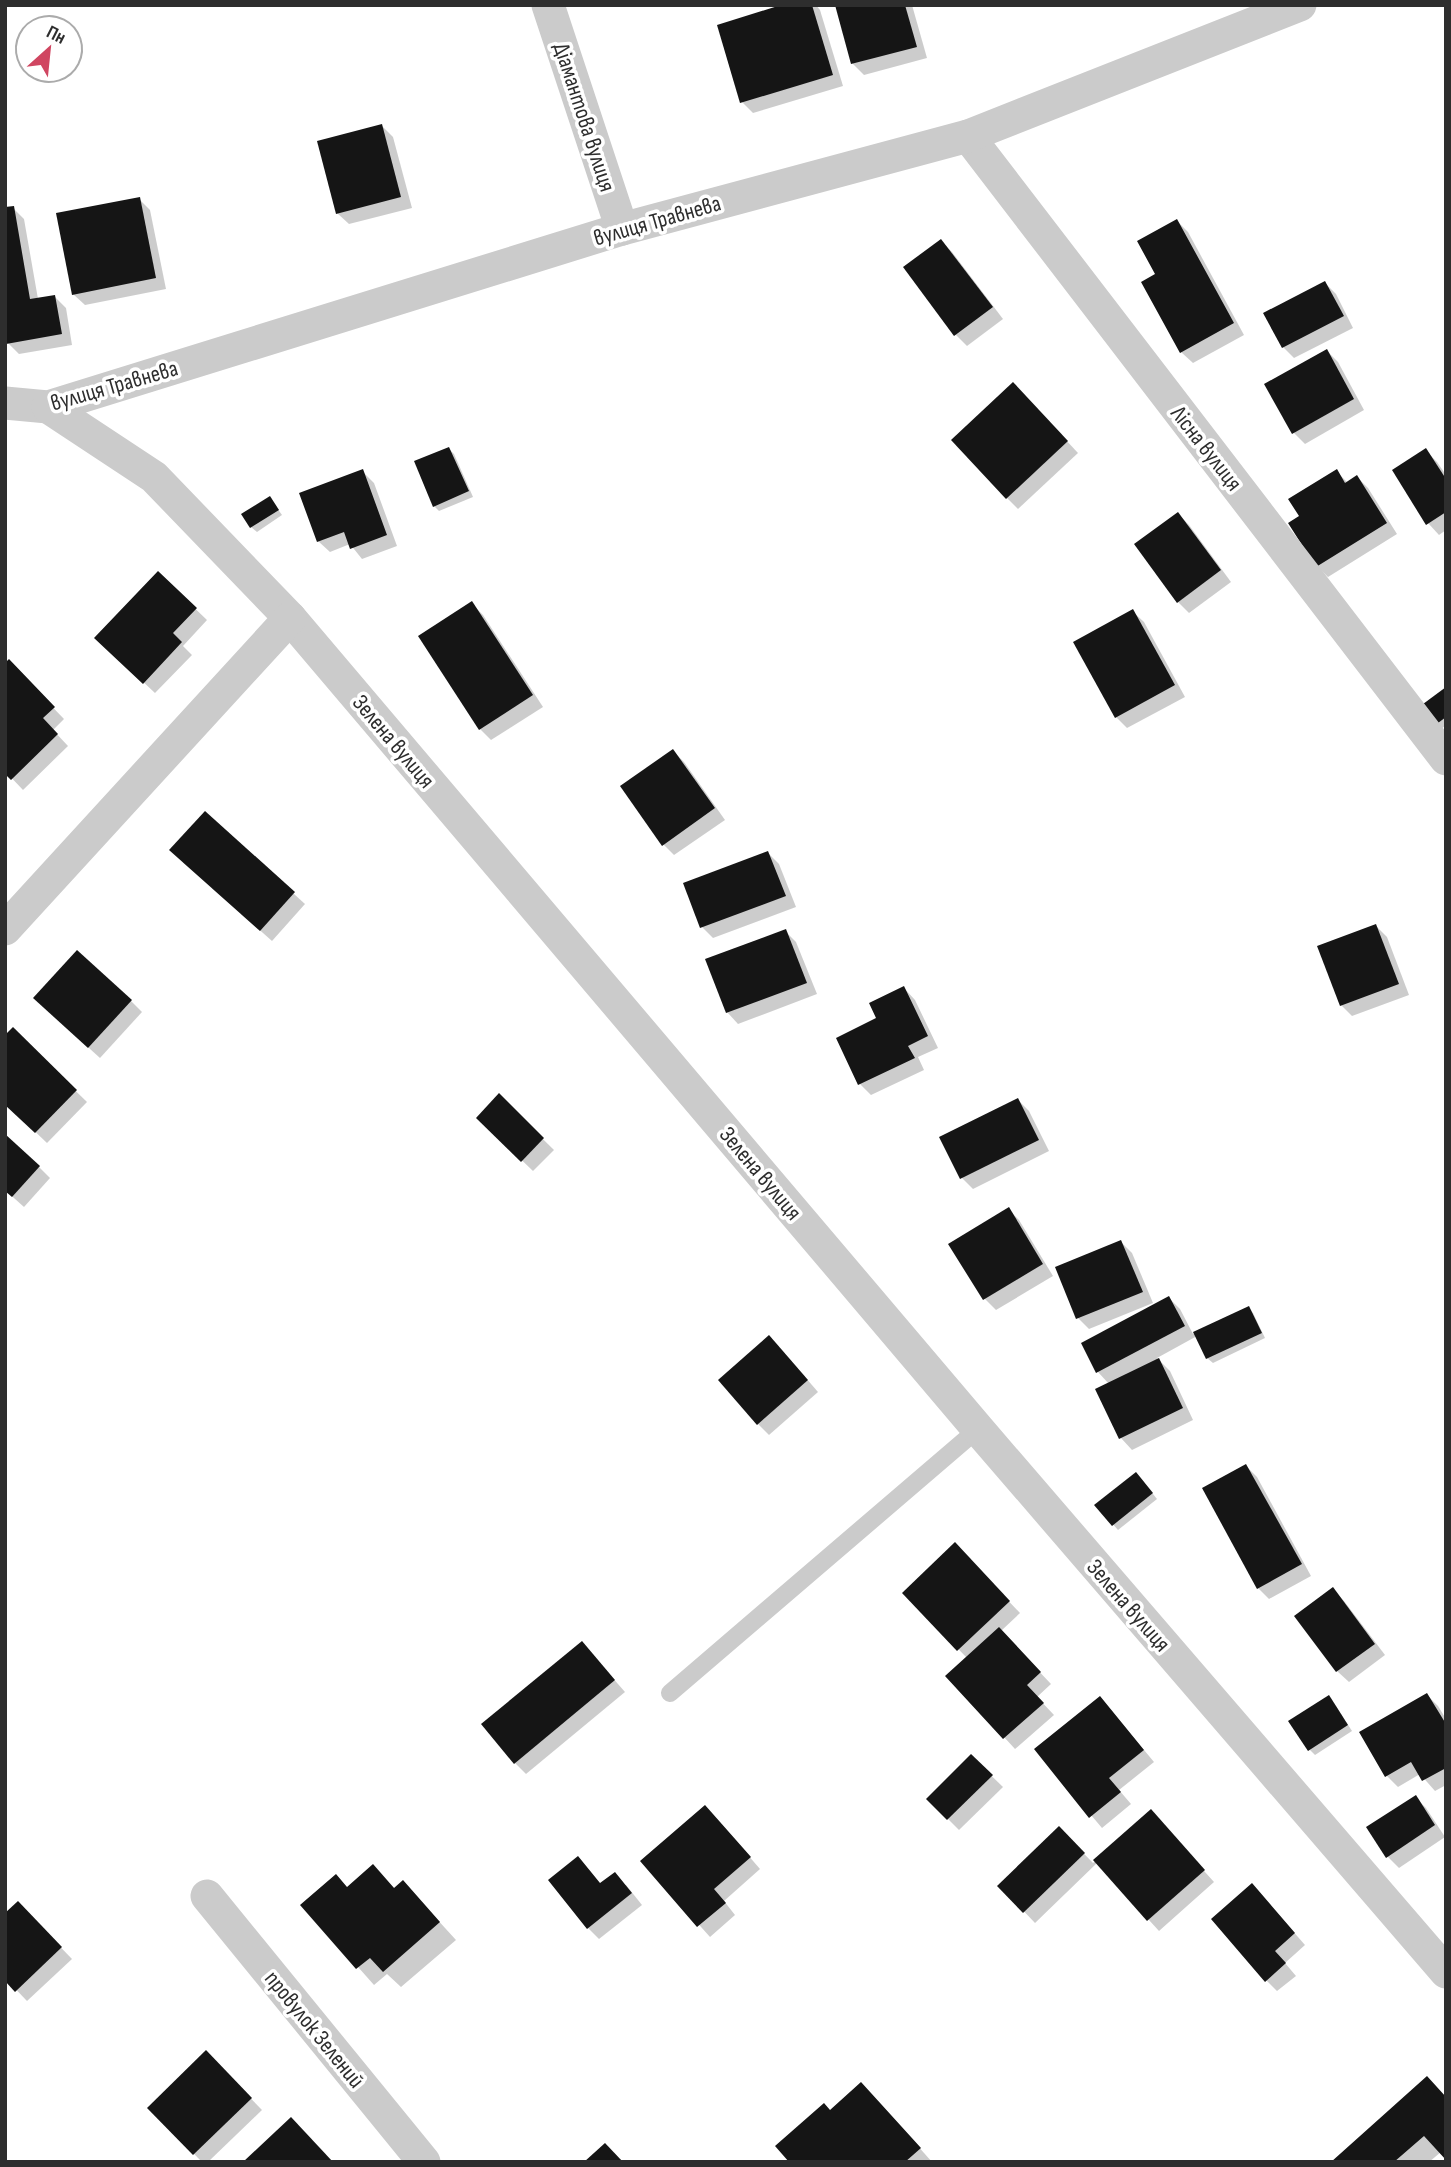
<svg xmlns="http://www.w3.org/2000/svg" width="1451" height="2167" viewBox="0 0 1451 2167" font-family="'Sofia Sans Condensed',sans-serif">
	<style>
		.shadow { fill: #0003 }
		.building { fill: #151515 }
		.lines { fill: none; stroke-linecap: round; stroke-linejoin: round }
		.lane { stroke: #cbcbcb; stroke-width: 18 }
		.street { stroke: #cbcbcb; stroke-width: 33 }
		.labels { text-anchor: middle; stroke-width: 7; stroke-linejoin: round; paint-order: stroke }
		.street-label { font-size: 23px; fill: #2e2e2e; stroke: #fff }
	</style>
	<rect width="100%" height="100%" fill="#fff"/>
	<!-- shadow -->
	<g class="shadow">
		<path d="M787,5H816L820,10L843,86L753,113L742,102Z"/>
		<path d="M836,5H912L927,58L864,75L853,64Z"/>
		<path d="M382,126L393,137L412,208L349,224L337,213Z"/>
		<path d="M139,199L150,210L166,289L85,305L73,294Z"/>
		<path d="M13,208L24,219L38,299L55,297L66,308L72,345L19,354L8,343L5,329V209Z"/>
		<path d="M1177,221L1188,232L1244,335L1193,363L1181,352L1157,275Z"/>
		<path d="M941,241L952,252L1003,319L967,346L956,335L905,268Z"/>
		<path d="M1325,283L1336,294L1353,328L1294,358L1283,347Z"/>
		<path d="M1327,351L1338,362L1364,410L1305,444L1294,433Z"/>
		<path d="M1024,395L1078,453L1018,509L1007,498Z"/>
		<path d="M449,449L454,454L473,497L439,511L434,506Z"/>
		<path d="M1426,451L1437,462L1446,475V530L1439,535L1428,523Z"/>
		<path d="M362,471L374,483L397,546L362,559L350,544L330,552L318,541Z"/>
		<path d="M1336,471L1348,483L1357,477L1368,488L1397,534L1328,577L1317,566L1301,517Z"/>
		<path d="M270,498L282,515L257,532L251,527Z"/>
		<path d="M1178,514L1189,525L1231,582L1189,613L1178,602Z"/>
		<path d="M158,573L207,620L183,646L192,655L155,693L108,649Z"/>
		<path d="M472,604L483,615L543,707L491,740L480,729Z"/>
		<path d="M1132,611L1144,622L1185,697L1127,728L1116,717Z"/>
		<path d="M9,662L64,719L53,730L68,746L23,790L5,771Z"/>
		<path d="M1446,689V725L1440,730L1421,707Z"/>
		<path d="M673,751L684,762L725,820L674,855L663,844Z"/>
		<path d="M205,813L305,904L272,941L182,861Z"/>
		<path d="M768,853L779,864L796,907L713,938L702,927Z"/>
		<path d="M1376,926L1387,937L1409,995L1352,1016L1341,1005Z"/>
		<path d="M785,931L796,942L817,994L738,1024L727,1012Z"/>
		<path d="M904,988L915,1000L938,1048L918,1057L924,1070L871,1095L860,1084L878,1019Z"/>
		<path d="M131,1001L142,1012L100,1058L46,1009Z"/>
		<path d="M13,1030L87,1102L47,1143L5,1103Z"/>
		<path d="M499,1096L554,1150L533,1171L478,1118Z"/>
		<path d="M1018,1100L1029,1111L1049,1151L973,1189L962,1178Z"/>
		<path d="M39,1167L50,1178L24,1207L5,1190Z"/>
		<path d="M1008,1209L1019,1220L1053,1276L996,1310L985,1299Z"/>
		<path d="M1121,1242L1132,1253L1153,1303L1089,1329L1078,1318Z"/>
		<path d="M1169,1298L1180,1309L1193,1334L1248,1308L1253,1313L1265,1338L1213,1363L1207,1358L1197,1336L1157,1358L1170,1371L1193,1420L1132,1450L1121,1438L1097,1390L1109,1384L1098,1372L1083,1343Z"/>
		<path d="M780,1348L818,1392L769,1435L758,1424Z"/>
		<path d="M1246,1466L1257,1477L1311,1576L1269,1599L1258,1588Z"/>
		<path d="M1141,1479L1157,1499L1118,1530L1097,1506Z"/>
		<path d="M966,1556L1020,1613L1001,1631L1051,1684L1037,1697L1054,1715L1015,1749L948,1676L967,1658L904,1593Z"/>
		<path d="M1333,1590L1344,1601L1385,1655L1349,1682L1337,1671Z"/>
		<path d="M582,1643L625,1692L526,1774L515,1763Z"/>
		<path d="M1427,1695L1438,1706L1446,1719V1785L1435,1791L1420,1774L1398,1787L1387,1776L1362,1733Z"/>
		<path d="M1334,1703L1352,1731L1315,1755L1310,1750Z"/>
		<path d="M1110,1709L1154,1762L1119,1790L1131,1804L1102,1828L1036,1750Z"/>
		<path d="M971,1756L1003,1787L959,1830L928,1799Z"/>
		<path d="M1415,1797L1426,1808L1445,1837L1399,1868L1387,1856Z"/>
		<path d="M1151,1812L1214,1882L1159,1931L1097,1863L1035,1923L1000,1886L1059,1828L1093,1863Z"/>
		<path d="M716,1818L760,1869L724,1901L735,1915L710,1937L642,1861Z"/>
		<path d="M373,1866L395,1889L403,1882L456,1940L401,1987L387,1974L374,1985L303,1905L348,1889Z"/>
		<path d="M601,1885H626L642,1905L599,1939L588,1928Z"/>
		<path d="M1263,1897L1305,1945L1285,1963L1296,1976L1277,1991L1266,1980Z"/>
		<path d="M18,1903L72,1959L27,2001L5,1978Z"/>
		<path d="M206,2052L262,2110L208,2162H202L149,2108Z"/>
		<path d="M1427,2078L1441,2152L1429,2162H1334Z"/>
		<path d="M878,2101L932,2162H791L830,2112Z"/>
	</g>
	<!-- building -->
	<g class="building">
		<path d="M781,5H812L833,75L740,103L717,25Z"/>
		<path d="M835,5H905L917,47L851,64Z"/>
		<path d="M382,124L401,197L336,214L317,141Z"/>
		<path d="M140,197L156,278L72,295L56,213Z"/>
		<path d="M14,206L30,299L55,295L62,334L6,344L5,207Z"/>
		<path d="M1177,219L1234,323L1180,353L1141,282L1155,274L1137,241Z"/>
		<path d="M941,239L993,307L954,336L903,267Z"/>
		<path d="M1325,281L1344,316L1282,348L1263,313Z"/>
		<path d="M1327,349L1354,399L1292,434L1264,384Z"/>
		<path d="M1013,382L1068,441L1006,499L951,440Z"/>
		<path d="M449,447L469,491L433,507L414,461Z"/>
		<path d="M1426,448L1446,479V512L1426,525L1392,470Z"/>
		<path d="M363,469L387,535L350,549L344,532L317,542L299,493Z"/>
		<path d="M1337,469L1345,483L1357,475L1387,523L1316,567L1288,523L1299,516L1288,499Z"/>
		<path d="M270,496L279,510L250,528L241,514Z"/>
		<path d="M1178,512L1221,570L1177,603L1134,544Z"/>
		<path d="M158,571L197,608L173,633L182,642L143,684L94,638Z"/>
		<path d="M472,601L533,695L479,730L418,636Z"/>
		<path d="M1133,609L1175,685L1115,718L1073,642Z"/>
		<path d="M9,659L55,707L43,718L58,734L11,780L5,774V663Z"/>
		<path d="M1446,687V717L1434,726L1419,707Z"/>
		<path d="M673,749L715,808L662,846L620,786Z"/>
		<path d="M205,811L295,892L260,931L169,850Z"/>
		<path d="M768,851L786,896L700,928L683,883Z"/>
		<path d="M1376,924L1399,984L1340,1006L1317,946Z"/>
		<path d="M786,929L807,983L726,1013L705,959Z"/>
		<path d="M77,950L132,1000L88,1048L33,998Z"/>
		<path d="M904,986L928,1036L908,1046L915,1058L858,1085L836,1038L876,1018L869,1003Z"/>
		<path d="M13,1027L77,1090L35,1133L5,1105V1035Z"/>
		<path d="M499,1093L544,1138L521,1162L476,1118Z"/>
		<path d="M1018,1098L1039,1140L960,1179L939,1137Z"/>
		<path d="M5,1134L40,1166L12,1197L5,1191Z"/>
		<path d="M1009,1207L1043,1264L983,1300L948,1244Z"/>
		<path d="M1121,1240L1143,1292L1076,1319L1055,1267Z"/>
		<path d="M1169,1296L1185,1326L1096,1373L1081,1343Z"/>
		<path d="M1249,1306L1262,1333L1206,1359L1193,1332Z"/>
		<path d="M769,1335L808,1380L757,1425L718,1380Z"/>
		<path d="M1159,1358L1183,1408L1119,1439L1095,1389Z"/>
		<path d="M1246,1464L1302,1564L1257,1589L1202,1488Z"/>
		<path d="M1136,1472L1153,1493L1112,1526L1094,1505Z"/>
		<path d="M955,1542L1010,1601L957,1651L902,1593Z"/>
		<path d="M1333,1587L1375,1644L1336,1672L1294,1616Z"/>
		<path d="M999,1627L1041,1672L1027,1685L1044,1703L1003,1739L945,1676Z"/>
		<path d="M582,1641L615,1680L514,1764L481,1724Z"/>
		<path d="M1427,1693L1446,1724V1768L1422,1781L1411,1762L1385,1777L1359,1732Z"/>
		<path d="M1329,1695L1348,1725L1308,1751L1288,1721Z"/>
		<path d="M1100,1696L1144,1750L1109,1778L1121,1792L1089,1818L1034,1749Z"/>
		<path d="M971,1754L993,1775L947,1820L926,1799Z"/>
		<path d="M1416,1795L1435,1825L1386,1858L1366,1827Z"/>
		<path d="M705,1805L751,1857L714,1889L726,1903L697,1927L640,1861Z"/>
		<path d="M1151,1809L1205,1870L1147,1921L1093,1860Z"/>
		<path d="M1059,1826L1085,1853L1023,1913L997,1886Z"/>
		<path d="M578,1856L600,1883L615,1872L632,1893L587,1929L548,1880Z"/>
		<path d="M373,1864L394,1888L403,1880L440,1922L383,1972L370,1958L356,1969L300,1905L336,1874L347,1887Z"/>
		<path d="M1252,1883L1295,1933L1275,1951L1286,1963L1265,1982L1211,1919Z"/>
		<path d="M18,1901L62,1947L15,1992L5,1981V1913Z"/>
		<path d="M206,2050L252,2098L193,2155L147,2108Z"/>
		<path d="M1427,2076L1446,2097V2160L1424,2136L1394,2162H1331Z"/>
		<path d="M861,2082L921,2148L905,2162H789L775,2146L824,2103L830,2110Z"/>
		<path d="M291,2117L333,2162H243Z"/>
		<path d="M605,2143L623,2162H584Z"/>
	</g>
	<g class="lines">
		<!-- lane -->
		<path class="lane" d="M670,1693L978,1429"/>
		<!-- street -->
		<g class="street">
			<path d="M548,5L622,229"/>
			<path d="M968,136L1446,759"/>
			<path d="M5,403L48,407L622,229L968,136L1300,5"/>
			<path d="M48,407L154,477L290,618L978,1429L1446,1972"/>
			<path d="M5,929L290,618"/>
			<path d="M207,1896L424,2162"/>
		</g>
	</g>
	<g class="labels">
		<!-- street labels -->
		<g class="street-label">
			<text transform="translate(585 117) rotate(72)" y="8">Діамантова вулиця</text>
			<text transform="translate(657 220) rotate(-16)" y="8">вулиця Травнева</text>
			<text transform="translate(114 385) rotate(-16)" y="8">вулиця Травнева</text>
			<text transform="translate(1207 448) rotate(52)" y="8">Лісна вулиця</text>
			<text transform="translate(394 741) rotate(50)" y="8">Зелена вулиця</text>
			<text transform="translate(761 1173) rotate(50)" y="8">Зелена вулиця</text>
			<text transform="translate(1129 1605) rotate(49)" y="8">Зелена вулиця</text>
			<text transform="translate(315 2029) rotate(51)" y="8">провулок Зелений</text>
		</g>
	</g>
	<!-- border -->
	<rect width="1451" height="2167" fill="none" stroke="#2e2e2e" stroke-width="14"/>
	<!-- north arrow -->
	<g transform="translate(49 49) rotate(27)"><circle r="33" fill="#ffffff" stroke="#ababab" stroke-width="2"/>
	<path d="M0-5L12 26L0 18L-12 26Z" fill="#d04661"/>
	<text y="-10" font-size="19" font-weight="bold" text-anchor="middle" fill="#2e2e2e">Пн</text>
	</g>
</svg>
